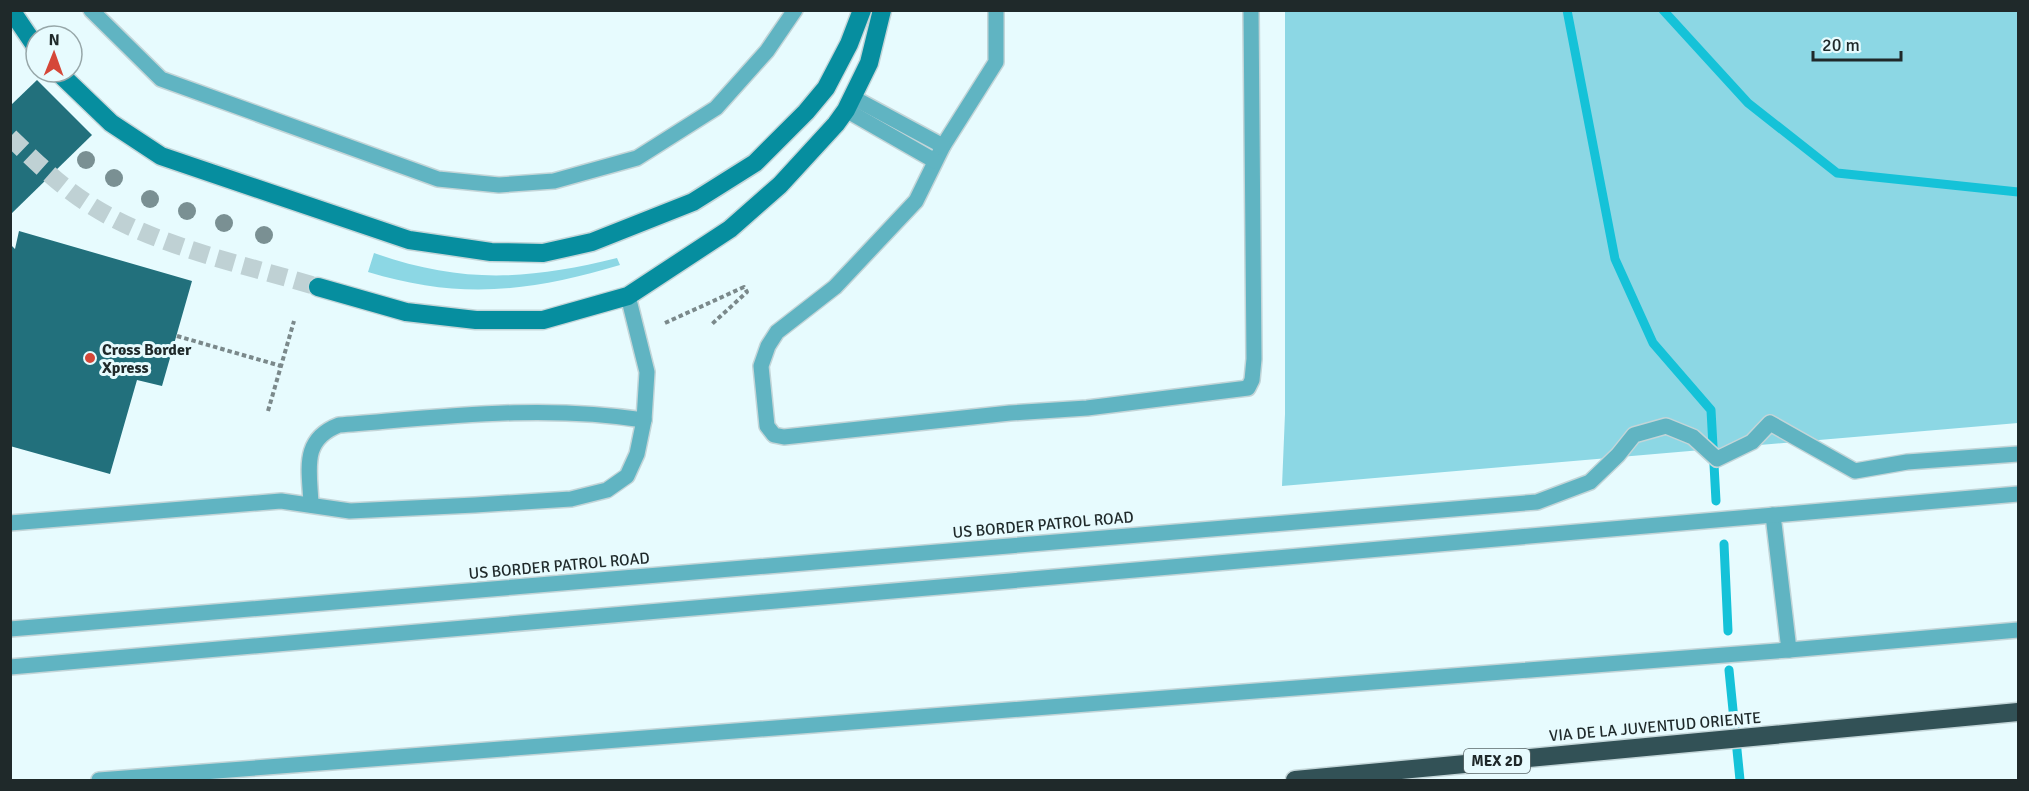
<svg xmlns="http://www.w3.org/2000/svg" width="2029" height="791" viewBox="0 0 2029 791" font-family="Signika,sans-serif">
	<style>
		.green { fill: #8cd7e4 }
		.lines { fill: none; stroke-linecap: round; stroke-linejoin: round }
		.stream { stroke: #15c2d8; stroke-width: 9 }
		.building { fill: #22707c }
		.secondary-tunnel { stroke: #bfd1d4; stroke-width: 18; stroke-dasharray: 18 9; stroke-linecap: butt }
		.lane-casing { stroke: #c3d5d8; stroke-width: 18 }
		.secondary-casing { stroke: #c3d5d8; stroke-width: 21 }
		.highway-casing { stroke: #c3d5d8; stroke-width: 21 }
		.path { stroke: #7b898b; stroke-width: 4; stroke-dasharray: 4.5 3; stroke-linecap: butt }
		.lane { stroke: #60b4c2; stroke-width: 15 }
		.secondary { stroke: #068e9f; stroke-width: 18 }
		.highway { stroke: #325156; stroke-width: 18 }
		.tree { fill: #7a9093 }
		.poi-dot { fill: #d54738; stroke: #e7fbfe; stroke-width: 2 }
		.labels { text-anchor: middle; stroke-width: 6; stroke-linejoin: round; paint-order: stroke }
		.shield { fill: #e7fbfe; stroke: #5b686a; stroke-width: 1.5 }
		.shield-label { font-size: 15px; font-weight: bold; fill: #1f292a }
		.poi-label { font-size: 16px; font-weight: bold; fill: #1f292a; stroke: #e7fbfe; text-anchor: start }
		.street-label { font-size: 16px; fill: #1f292a; stroke: #e7fbfe }
	</style>
	<rect width="100%" height="100%" fill="#e7fbfe"/>
	<!-- green -->
	<g class="green">
		<path d="M1285,11H2018V423L1282,486L1285,414Z"/>
		<path d="M374,253C462,284 528,280 617,258L620,265C529,292 460,300 368,272Z"/>
	</g>
	<g class="lines">
		<!-- stream -->
		<g class="stream">
			<path d="M1567,10L1615,259L1653,343L1711,410L1716,501"/>
			<path d="M1663,10L1748,103L1837,173L2018,192"/>
			<path d="M1724,544L1728,631"/>
			<path d="M1729,670L1740,780"/>
		</g>
	</g>
	<!-- building -->
	<g class="building">
		<path d="M37,80L92,135L10,215V106Z"/>
		<path d="M19,231L192,281L162,386L137,380L110,474L10,446V244L15,249Z"/>
	</g>
	<g class="lines">
		<!-- secondary-tunnel -->
		<path class="secondary-tunnel" d="M10,137C36,162 60,186 90,205C154,246 246,265 318,287"/>
		<defs>
			<g id="lane">
				<path d="M91,10L161,79L438,179L499,185L554,181L637,158L716,108L767,51L795,10"/>
				<path d="M996,10V62L943,146L916,201L835,287L777,332L768,346L761,366L767,426L774,435L784,437L1010,413L1087,408L1248,388L1252,380L1254,359L1251,10"/>
				<path d="M852,97L943,146"/>
				<path d="M846,110L935,161"/>
				<path d="M311,505C310,471 300,440 339,425C441,417 542,404 644,420"/>
				<path d="M1773,515L1789,650"/>
				<path d="M10,523L281,501L350,511L475,505L571,499L607,490L627,476L637,454L644,420L647,372L628,296"/>
				<path d="M10,629L1537,502L1590,482L1618,455L1634,435L1666,426L1693,437L1717,459L1752,442L1770,423L1855,471L1907,462L2018,454"/>
				<path d="M10,667L2018,494"/>
				<path d="M99,780L1789,650L2018,630"/>
			</g>
			<g id="secondary">
				<path d="M11,10L36,47"/>
				<path d="M58,72L111,123L161,156L409,240L491,252L543,253L592,242L693,202L755,163L806,112L826,88L849,44L862,10"/>
				<path d="M318,287L406,312L476,320H543L628,296L730,229L780,185L836,124L846,110L869,63L882,10"/>
			</g>
			<path id="highway" d="M1295,780L2018,712"/>
		</defs>
		<!-- lane casing -->
		<use href="#lane" class="lane-casing"/>
		<!-- secondary casing -->
		<use href="#secondary" class="secondary-casing"/>
		<!-- highway casing -->
		<use href="#highway" class="highway-casing"/>
		<!-- path -->
		<g class="path">
			<path d="M665,323L744,287L747,292L712,324"/>
			<path d="M177,336L281,366"/>
			<path d="M268,411L294,321"/>
		</g>
		<!-- lane -->
		<use href="#lane" class="lane"/>
		<!-- secondary -->
		<use href="#secondary" class="secondary"/>
		<!-- highway -->
		<use href="#highway" class="highway"/>
	</g>
	<!-- trees -->
	<g class="tree">
		<circle cx="86" cy="160" r="9"/>
		<circle cx="114" cy="178" r="9"/>
		<circle cx="150" cy="199" r="9"/>
		<circle cx="187" cy="211" r="9"/>
		<circle cx="224" cy="223" r="9"/>
		<circle cx="264" cy="235" r="9"/>
	</g>
	<!-- markers -->
	<circle class="poi-dot" cx="90" cy="358" r="6"/>
	<g class="labels">
		<!-- shield labels -->
		<rect class="shield" x="1464" y="749" width="66" height="24" rx="4.5"/>
		<g class="shield-label">
			<text x="1497" y="766">MEX 2D</text>
		</g>
		<!-- poi labels -->
		<g class="poi-label">
			<text x="102" y="355">Cross Border<tspan x="102" dy="18">Xpress</tspan></text>
		</g>
		<!-- street labels -->
		<g class="street-label">
			<text transform="translate(1043 524) rotate(-5)" y="6">US BORDER PATROL ROAD</text>
			<text transform="translate(559 565) rotate(-5)" y="6">US BORDER PATROL ROAD</text>
			<text transform="translate(1655 726) rotate(-5)" y="6">VIA DE LA JUVENTUD ORIENTE</text>
		</g>
	</g>
	<!-- border -->
	<rect width="2029" height="791" fill="none" stroke="#1f292a" stroke-width="24"/>
	<!-- north arrow -->
	<g transform="translate(54 54) rotate(1)"><circle r="28" fill="#e7fbfe" stroke="#97a7a9" stroke-width="1.5"/>
	<path d="M0-4.5L10 22L0 15L-10 22Z" fill="#d54738"/>
	<text y="-9" font-size="16" font-weight="bold" text-anchor="middle" fill="#1f292a">N</text>
	</g>
	<!-- scale -->
	<path d="M1813 51v9h88v-9" fill="none" stroke="#1f292a" stroke-width="3"/>
	<text x="1822" y="51" font-size="18" fill="#1f292a" stroke="#e7fbfe" stroke-width="4.5" paint-order="stroke">20 m</text>
</svg>
